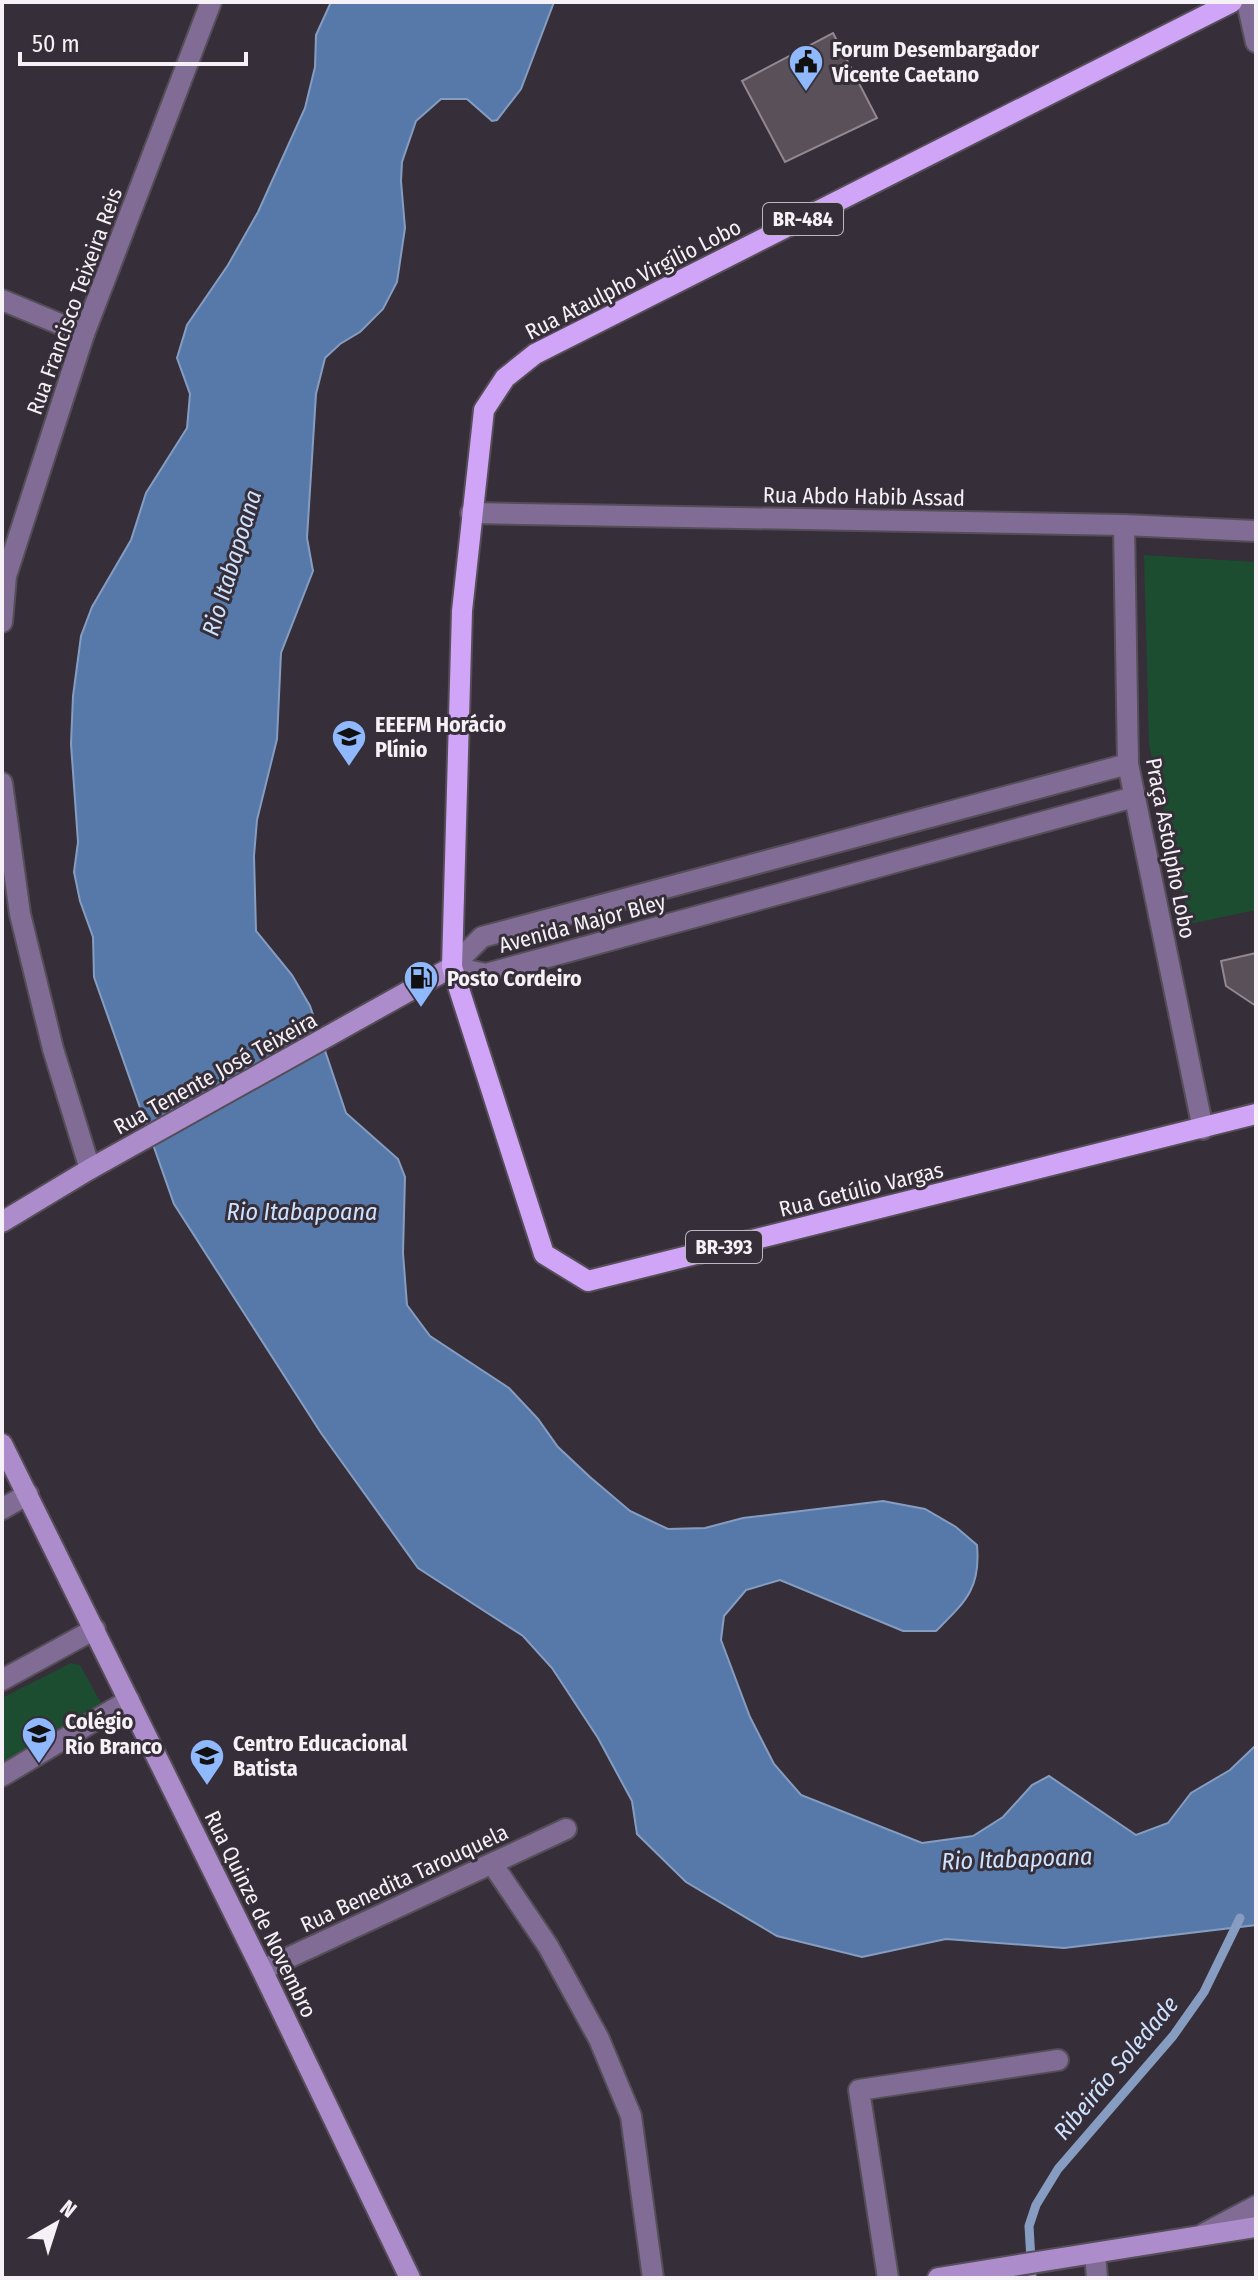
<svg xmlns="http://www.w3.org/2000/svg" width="1258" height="2280" viewBox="0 0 1258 2280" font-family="'Fira Sans Condensed',sans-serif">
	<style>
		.green { fill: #1c4d31 }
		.water { fill: #5679aa; stroke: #869dc1; stroke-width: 2 }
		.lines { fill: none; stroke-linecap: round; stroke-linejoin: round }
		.stream { stroke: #869dc1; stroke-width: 9 }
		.building { fill: #5a5059; stroke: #928891; stroke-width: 2 }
		.minor-casing { stroke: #554d57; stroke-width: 24 }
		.secondary-casing { stroke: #554d57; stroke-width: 24 }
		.primary-casing { stroke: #554d57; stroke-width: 24 }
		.minor { stroke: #806c94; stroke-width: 20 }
		.secondary { stroke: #ad8ccc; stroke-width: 20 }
		.primary { stroke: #d0a4f7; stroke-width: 20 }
		.labels { text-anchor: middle; stroke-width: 6; stroke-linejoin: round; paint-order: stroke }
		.shield { fill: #362e38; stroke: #bcb6be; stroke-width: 2 }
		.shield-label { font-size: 20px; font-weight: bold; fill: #f6f1f7 }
		.poi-label { font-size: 22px; font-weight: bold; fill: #f6f1f7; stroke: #362e38; text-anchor: start }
		.street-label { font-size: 22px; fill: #f6f1f7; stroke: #362e38 }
		.water-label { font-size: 24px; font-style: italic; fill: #cde2ff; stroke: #362e38 }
	</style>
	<rect width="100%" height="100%" fill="#362e38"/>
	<!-- green -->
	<g class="green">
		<path d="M1144,555L1256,562V910L1190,924L1149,745Z"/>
		<path d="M71,1663L80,1665L101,1703L102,1710L2,1766V1698Z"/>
	</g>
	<!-- water -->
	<path class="water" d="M331,2H554L521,89L497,120L492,121L467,99H441L416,121L402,162L401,181L405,228L397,282L383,309L360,332L340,344L325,358L316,394L307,538L313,571L281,653L277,739L257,820L254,856L256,931L292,975L310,1006L346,1113L398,1159L405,1177L403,1253L407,1305L430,1336L509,1388L538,1419L558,1447L590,1477L630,1511L668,1529L705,1528L743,1518L883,1501L925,1509L956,1527L977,1545C981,1589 965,1602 936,1631H903L780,1580L746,1590L724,1616L721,1640L750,1717L774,1764L801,1795L922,1843L973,1836L1003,1817L1032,1785L1049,1776L1136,1835L1168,1823L1191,1793L1230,1770L1256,1745V1925L1064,1948L946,1939L862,1957L777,1936L686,1882L637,1834L632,1801L598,1738L552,1668L523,1636L418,1568L321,1433L174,1204L94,977L93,937L80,901L74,872L78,842L71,744L73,696L81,636L92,607L131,540L146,493L187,428L190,394L177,358L187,325L228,265L258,212L305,108L315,67L316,35Z"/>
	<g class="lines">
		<!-- stream -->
		<path class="stream" d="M1032,2278L1029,2226L1036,2205L1058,2169L1173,2036L1204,1992L1240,1918"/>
	</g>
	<!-- building -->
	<g class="building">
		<path d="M833,33L877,118L785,162L742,81Z"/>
		<path d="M1256,953V1006L1226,986L1221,961Z"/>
	</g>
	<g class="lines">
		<defs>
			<g id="minor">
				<path d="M1247,2L1256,42"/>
				<path d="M2,300L84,334"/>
				<path d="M471,513L1124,525L1256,531"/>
				<path d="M1124,525L1128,764L1203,1129"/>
				<path d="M2,622L6,576L84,334L211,2"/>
				<path d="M2,783L20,914L53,1049L90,1169"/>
				<path d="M452,967L482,937L1128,764"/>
				<path d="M452,967L486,974L1134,797"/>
				<path d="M2,1509L28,1494"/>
				<path d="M2,1680L95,1629"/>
				<path d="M2,1776L129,1700"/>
				<path d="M493,1865L548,1946L599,2039L631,2116L653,2278"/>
				<path d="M262,1970L566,1829"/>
				<path d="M1203,2234L1256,2206"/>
				<path d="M1095,2253L1097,2278"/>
				<path d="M888,2278L859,2090L1058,2060"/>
			</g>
			<g id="secondary">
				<path d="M2,1222L90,1169L452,967"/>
				<path d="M2,1444L262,1970L410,2278"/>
				<path d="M938,2278L1256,2227"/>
			</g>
			<path id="primary" d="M1232,2L535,354L505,378L484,410L462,611L452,967L544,1254L588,1281L1256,1114"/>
		</defs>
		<!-- minor casing -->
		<use href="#minor" class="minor-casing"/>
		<!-- secondary casing -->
		<use href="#secondary" class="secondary-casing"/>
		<!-- primary casing -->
		<use href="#primary" class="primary-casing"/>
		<!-- minor -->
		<use href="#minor" class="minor"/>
		<!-- secondary -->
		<use href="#secondary" class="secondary"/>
		<!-- primary -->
		<use href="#primary" class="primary"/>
	</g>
	<!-- icons -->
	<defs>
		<symbol id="civic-pin" viewBox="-11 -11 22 30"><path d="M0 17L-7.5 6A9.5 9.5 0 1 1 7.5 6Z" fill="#8fb8fd" stroke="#362e38"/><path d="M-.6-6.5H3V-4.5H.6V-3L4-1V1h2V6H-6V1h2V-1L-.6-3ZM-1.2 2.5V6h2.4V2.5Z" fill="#111"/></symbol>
		<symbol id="school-pin" viewBox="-11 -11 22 30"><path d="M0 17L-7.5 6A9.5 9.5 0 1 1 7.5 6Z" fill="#8fb8fd" stroke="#362e38"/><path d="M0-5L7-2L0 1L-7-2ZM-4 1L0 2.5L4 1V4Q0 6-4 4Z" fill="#111"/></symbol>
		<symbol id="fuel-pin" viewBox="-11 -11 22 30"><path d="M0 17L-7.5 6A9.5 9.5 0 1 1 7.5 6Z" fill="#8fb8fd" stroke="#362e38"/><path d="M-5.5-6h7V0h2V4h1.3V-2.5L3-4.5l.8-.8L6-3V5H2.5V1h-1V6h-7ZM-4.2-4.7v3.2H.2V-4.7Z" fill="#111"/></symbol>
	</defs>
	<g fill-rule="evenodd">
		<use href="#civic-pin" x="786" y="42" width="40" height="54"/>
		<use href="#school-pin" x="329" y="717" width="40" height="54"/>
		<use href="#fuel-pin" x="401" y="958" width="40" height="54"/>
		<use href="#school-pin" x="19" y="1714" width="40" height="54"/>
		<use href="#school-pin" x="187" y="1736" width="40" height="54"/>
	</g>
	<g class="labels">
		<!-- shield labels -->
		<g class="shield">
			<rect x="763" y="203" width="80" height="32" rx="6"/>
			<rect x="686" y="1231" width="76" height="32" rx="6"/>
		</g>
		<g class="shield-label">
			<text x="803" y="226">BR-484</text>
			<text x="724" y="1254">BR-393</text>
		</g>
		<!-- poi labels -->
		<g class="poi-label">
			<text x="832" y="57">Forum Desembargador<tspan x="832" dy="25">Vicente Caetano</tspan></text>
			<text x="375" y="732">EEEFM Horácio<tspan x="375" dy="25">Plínio</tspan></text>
			<text x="447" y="986">Posto Cordeiro</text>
			<text x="65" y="1729">Colégio<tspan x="65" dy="25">Rio Branco</tspan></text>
			<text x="233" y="1751">Centro Educacional<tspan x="233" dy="25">Batista</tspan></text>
		</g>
		<!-- street labels -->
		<g class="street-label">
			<text transform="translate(633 279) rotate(-27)" y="8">Rua Ataulpho Virgílio Lobo</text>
			<text transform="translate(74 301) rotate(-70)" y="8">Rua Francisco Teixeira Reis</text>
			<text transform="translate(864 496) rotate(1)" y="8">Rua Abdo Habib Assad</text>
			<text transform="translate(1171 848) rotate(79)" y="8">Praça Astolpho Lobo</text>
			<text transform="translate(582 923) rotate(-15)" y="8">Avenida Major Bley</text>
			<text transform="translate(215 1073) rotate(-29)" y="8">Rua Tenente José Teixeira</text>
			<text transform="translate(861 1189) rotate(-14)" y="8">Rua Getúlio Vargas</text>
			<text transform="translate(404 1878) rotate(-25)" y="8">Rua Benedita Tarouquela</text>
			<text transform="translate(261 1914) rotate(64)" y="8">Rua Quinze de Novembro</text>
		</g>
		<!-- water labels -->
		<g class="water-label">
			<text transform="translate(232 563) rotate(-73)" y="8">Rio Itabapoana</text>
			<text x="302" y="1220">Rio Itabapoana</text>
			<text transform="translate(1017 1859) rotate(-2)" y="8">Rio Itabapoana</text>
			<text transform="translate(1116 2068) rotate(-50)" y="8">Ribeirão Soledade</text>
		</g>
	</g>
	<!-- border -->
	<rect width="1258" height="2280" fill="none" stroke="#f6f1f7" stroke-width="8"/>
	<!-- north arrow -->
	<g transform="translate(56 2224) rotate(39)" stroke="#362e38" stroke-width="6" paint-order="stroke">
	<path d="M0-6L14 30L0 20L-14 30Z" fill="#f6f1f7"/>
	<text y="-12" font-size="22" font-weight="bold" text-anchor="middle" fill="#f6f1f7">N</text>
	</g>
	<!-- scale -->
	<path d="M20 52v12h226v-12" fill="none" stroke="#f6f1f7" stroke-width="4"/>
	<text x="32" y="52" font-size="24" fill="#f6f1f7" stroke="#362e38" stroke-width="6" paint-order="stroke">50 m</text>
</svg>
